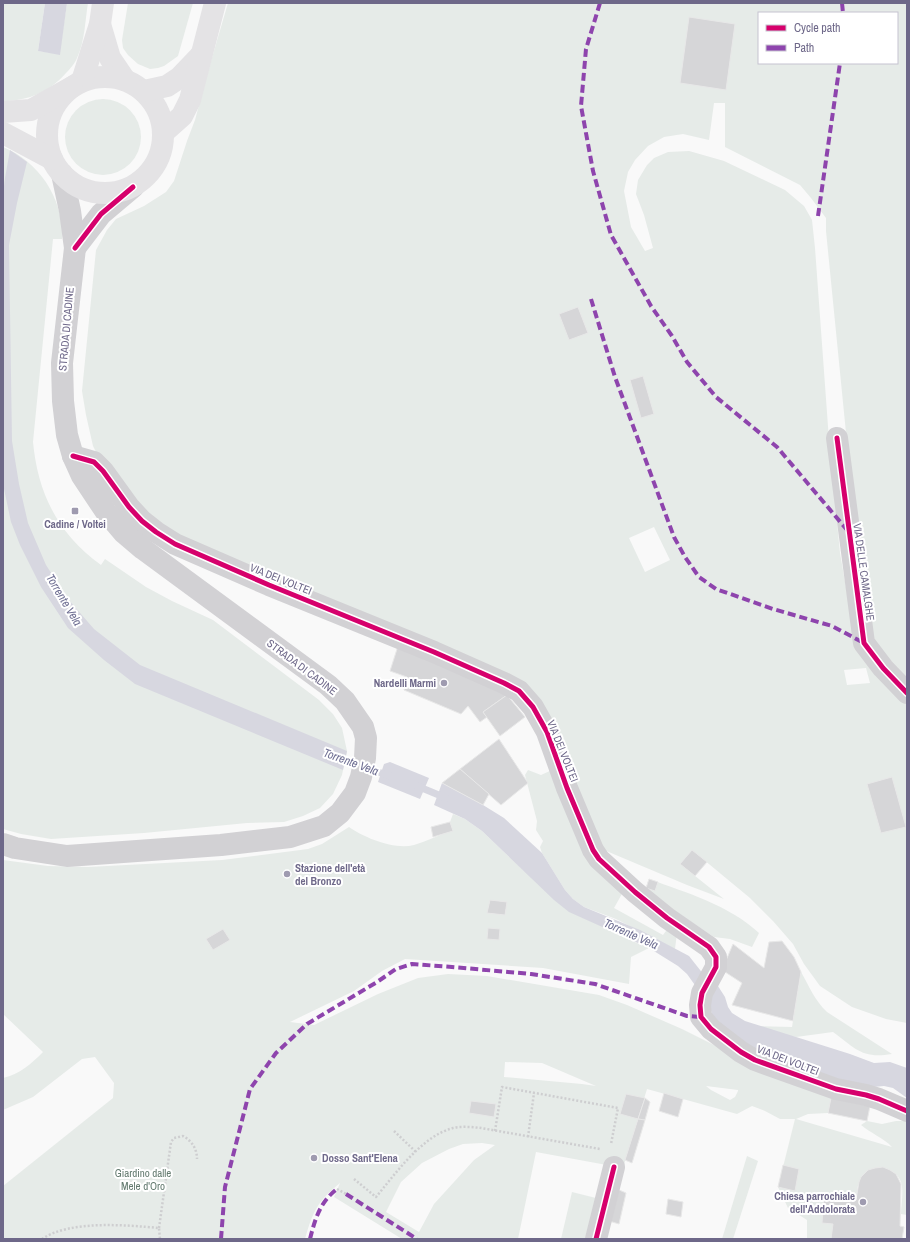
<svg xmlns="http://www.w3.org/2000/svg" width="910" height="1242" viewBox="0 0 910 1242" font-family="'Archivo Narrow',sans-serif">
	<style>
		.green { fill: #e6ebe8; fill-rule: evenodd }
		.water { fill: #d7d7e0 }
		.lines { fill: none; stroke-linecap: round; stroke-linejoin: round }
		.stream { stroke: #d7d7e0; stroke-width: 7 }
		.building { fill: #d6d6d8; stroke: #e8e8e8 }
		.path { stroke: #ceced0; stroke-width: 2.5; stroke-dasharray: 2 2; stroke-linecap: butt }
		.minor { stroke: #d2d1d4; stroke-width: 22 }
		.major { stroke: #e4e3e5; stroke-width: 22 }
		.highway { stroke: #e4e3e5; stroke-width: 22 }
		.quiet { stroke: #8e44ad; stroke-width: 4; stroke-dasharray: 8 4; stroke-linecap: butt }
		.cycleway-casing { stroke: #fff; stroke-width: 8 }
		.cycleway { stroke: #d6006c; stroke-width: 5 }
		.poi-dot { fill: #9f9bb0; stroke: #fff; stroke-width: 1.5 }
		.labels { text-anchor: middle; stroke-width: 4; stroke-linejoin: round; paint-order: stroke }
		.street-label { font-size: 11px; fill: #6e6889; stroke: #fff }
		.poi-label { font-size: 11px; font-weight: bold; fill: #6e6889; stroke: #fff; text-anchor: end }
		.park-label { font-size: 11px; fill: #637a6f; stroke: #fff }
		.water-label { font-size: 12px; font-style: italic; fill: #6f6f93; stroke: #fff }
	</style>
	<rect width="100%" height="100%" fill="#f9f9f9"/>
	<!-- green -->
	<g class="green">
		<path d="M3,3H45L38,51L59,54L67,3H88C85,21 85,41 77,58C75,63 70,69 66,73C49,92 28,101 3,101Z"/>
		<path d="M128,3H193L178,56L164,66L158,68L150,69L138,64L128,55L123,48L122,40Z"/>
		<path d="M228,3H907V685L873,639L849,463L826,231V218L811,198L800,185L725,147V103H714L709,140L683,134L664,137L648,146L635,160L628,172L624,191L631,227L645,251L653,248L644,215L636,194L638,180L647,165L654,158L668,152L689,151L724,161L785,190L804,206L812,220L815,248L829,440L840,553L857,651L907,701V1023L886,1019L852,1007L820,986L804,964L793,944L773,921L750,898L692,850L680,864L724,899L687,885L604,850L536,699L169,535L101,462L93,446L86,415L82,391L96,250L107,230L116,219L144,206L166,192L174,181L187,141L195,120L211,61ZM759,13H897V63H759ZM654,527L670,560L645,572L629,538ZM866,668L870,683L847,685L844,670Z"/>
		<circle cx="103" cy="137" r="38"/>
		<path d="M3,147C40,162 64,200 62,239H53L33,442C38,494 58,534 101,565L105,559L146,587L172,601L213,620L319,700L333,714L342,728L347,751L342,775L333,794L320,808L303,816L284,822L247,823L144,833L51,839L21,834L3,829Z"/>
		<path d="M528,770L541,775L552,770L623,892L614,908L663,935L669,927L677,933L675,949L616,919L584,907L573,899L565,890L542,853L540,847L543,841L536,830L537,821L525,775Z"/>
		<path d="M453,814L465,819L482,831L523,870L616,934L649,948L631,957L629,984L543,968L405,959L382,971L354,991L290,1022L314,1025L378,994L418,978L448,974L487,976L599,995L627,1005L682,1029L758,1067L831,1098L828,1113L808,1114L796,1119L892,1147C884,1138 870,1133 861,1125L867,1121L882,1124L896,1121H907V1215L901,1214C901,1204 904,1192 901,1182C895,1166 873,1162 863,1176C857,1182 857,1192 856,1200L825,1197L823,1223L833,1224L831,1239H807V1220L788,1208L778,1187L795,1119H780L765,1111L752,1106L737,1114L647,1089L623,1168L536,1152L518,1239H402L334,1197L340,1183C317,1202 313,1211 305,1239H3V1186L113,1098L114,1083L95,1057L82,1059L33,1097L3,1110V1078C20,1074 31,1064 43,1052L3,1014V860L48,866L88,867L222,860L308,849L322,844L349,827C365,838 394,850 414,845C427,841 439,835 452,831L450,822ZM490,900L507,902L505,915L487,913ZM505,1062L542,1063L596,1086L582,1084L504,1077ZM706,1086L738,1090V1091L735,1097L730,1100L711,1090ZM482,1143L495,1145L474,1160L434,1204L419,1232L386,1212L401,1182L422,1163L449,1149L463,1144Z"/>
		<path d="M649,879C687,893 729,905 759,933L752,947L730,939L714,937L645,891Z"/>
		<path d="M801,972C809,986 815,1001 827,1012L892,1054C862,1059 856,1049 833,1032L796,1037L791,1036L757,1026L792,1027Z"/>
		<path d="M747,1156L758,1161L733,1239H722Z"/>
		<path d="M572,1192L596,1198L585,1239H561Z"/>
	</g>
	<!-- water -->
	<g class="water">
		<path d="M45,3H67L60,55L38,51Z"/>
		<path d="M10,150L27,162L17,203L9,245L12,441L19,484L28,523L46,565L68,599L94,629L140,665L347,751L343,770L135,684L104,660L68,628L41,587L20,545L11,522L3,484V194L5,178Z"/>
		<path d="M390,762L429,778L420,799L378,782L384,764Z"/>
		<path d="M442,783L483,805L504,818L542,853L565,890L573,899L584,907L640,930L689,956L704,975L697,988L687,974L678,966L649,948L569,912L554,900L482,831L465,819L434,805Z"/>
		<path d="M716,983L725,997L728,1007L732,1013L745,1021L850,1054L874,1063L890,1062L907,1068V1098L893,1088L884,1086L873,1087L812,1075L731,1037L712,1015L708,996Z"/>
	</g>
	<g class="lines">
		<!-- stream -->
		<g class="stream">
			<path d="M336,758L390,776"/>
			<path d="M417,786L446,798"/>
		</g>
	</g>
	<!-- building -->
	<g class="building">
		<path d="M689,17L735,24L726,90L680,83Z"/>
		<path d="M578,307L588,333L569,340L559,314Z"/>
		<path d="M643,376L654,414L641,418L630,380Z"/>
		<path d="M398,646L507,695L483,712L487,717L480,722L468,706L461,714L404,690L407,677L390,671Z"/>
		<path d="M507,695L525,717L500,736L483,712Z"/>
		<path d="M499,739L528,783L501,805L460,769Z"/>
		<path d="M460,769L489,794L483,805L442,783Z"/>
		<path d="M892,777L906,827L881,833L867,784Z"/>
		<path d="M450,822L453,831L433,837L431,827Z"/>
		<path d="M692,850L707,862L695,876L680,864Z"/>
		<path d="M649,879L658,882L655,891L646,888Z"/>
		<path d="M490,900L507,902L505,915L487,913Z"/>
		<path d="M488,928L500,929L499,940L487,939Z"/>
		<path d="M223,929L230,940L213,950L206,939Z"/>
		<path d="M782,941L794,957L801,972L793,1021L732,1005L742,983L722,970L733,944L764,968L769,942Z"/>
		<path d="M664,1093L683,1099L678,1117L659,1111Z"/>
		<path d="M626,1094L645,1098L638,1119L620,1114Z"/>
		<path d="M645,1098L650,1102L645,1120L638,1119Z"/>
		<path d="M831,1098L870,1106L867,1121L828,1113Z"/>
		<path d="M471,1101L496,1104L494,1117L469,1113Z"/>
		<path d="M638,1119L645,1120L632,1163L625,1160Z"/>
		<path d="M783,1165L799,1169L795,1191L778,1187Z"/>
		<path d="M883,1167L890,1170L896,1174L901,1184L900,1226L904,1227L902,1239H831L833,1224L822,1223L824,1197L856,1200L859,1182L861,1177L868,1170L875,1168Z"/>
		<path d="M617,1189L626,1193L619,1224L609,1221Z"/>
		<path d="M668,1199L683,1202L681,1217L666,1214Z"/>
	</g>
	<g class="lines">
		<!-- path -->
		<g class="path">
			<path d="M394,1131L416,1152"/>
			<path d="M495,1131L502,1087L618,1108L611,1144"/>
			<path d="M528,1137L534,1093"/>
			<path d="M354,1179L376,1197C396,1173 422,1136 453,1128C462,1126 472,1127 481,1128L600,1149"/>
			<path d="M337,1189L346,1194"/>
			<path d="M159,1228L171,1142L174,1138L183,1136C192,1141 197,1149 197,1159"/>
			<path d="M42,1239C70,1220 126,1225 159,1228L160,1239"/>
		</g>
		<!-- minor -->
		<g class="minor">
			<path d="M75,248L101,214L133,187"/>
			<path d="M837,438L864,643L883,668L907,693"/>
			<path d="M73,456L94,462L103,471L129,507L142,521L156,532L175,544L269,585L434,652L504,683L519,691L533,707L547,732L567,788L593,850L599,859L635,892L667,918L709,947L716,957V967L702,993L700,1005L701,1017L711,1029L741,1052L755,1060L836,1089L866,1095L879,1099L907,1111"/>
			<path d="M3,844L15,848L67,856L221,845L290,837L324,826L340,813L355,793L361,777L365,758L366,738L363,727L345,701L328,685L143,549L123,532L106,512L82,476L73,456L67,435L63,401L62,363L75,248L70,211L62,174"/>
			<path d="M596,1239L614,1167"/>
		</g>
		<!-- major -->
		<g class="major">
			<path d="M100,24L110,58L125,80"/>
			<circle cx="105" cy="135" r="58"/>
			<path d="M82,81L100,24L103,3"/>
			<path d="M144,91L167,86L179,78L201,55"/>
			<path d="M164,132L182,116L190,100L215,3"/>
		</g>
		<!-- highway -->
		<g class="highway">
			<path d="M3,112L31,110L72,87"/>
			<path d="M3,133L52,159"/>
		</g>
		<!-- quiet -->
		<g class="quiet">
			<path d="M600,3L586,49L581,106L593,171L611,235L651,306L672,336L687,362L716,397L777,447L848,531"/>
			<path d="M842,3L843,13"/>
			<path d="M818,216L840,63"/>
			<path d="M591,299L615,377L674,537L685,557L699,577L716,589L773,609L832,626L864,643"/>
			<path d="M346,1194L417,1239"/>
			<path d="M221,1239L225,1187L250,1089L276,1053L307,1024L377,982L396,969L412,964L452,967L531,974L595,984L687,1016L701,1017"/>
			<path d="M310,1239C315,1219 320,1202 337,1189"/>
		</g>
		<defs>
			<g id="cycleway">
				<path d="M75,248L101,214L133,187"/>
				<path d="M837,438L864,643L883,668L907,693"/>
				<path d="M73,456L94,462L103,471L129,507L142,521L156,532L175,544L269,585L434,652L504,683L519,691L533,707L547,732L567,788L593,850L599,859L635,892L667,918L709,947L716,957V967L702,993L700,1005L701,1017L711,1029L741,1052L755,1060L836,1089L866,1095L879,1099L907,1111"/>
				<path d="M596,1239L614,1167"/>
			</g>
		</defs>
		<!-- cycleway casing -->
		<use href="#cycleway" class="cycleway-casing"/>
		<!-- cycleway -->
		<use href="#cycleway" class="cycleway"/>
	</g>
	<!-- markers -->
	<g class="poi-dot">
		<rect x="71" y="507" width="8" height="8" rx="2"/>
		<circle cx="444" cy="683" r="4"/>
		<circle cx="287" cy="874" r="4"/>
		<circle cx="314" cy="1158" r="4"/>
		<circle cx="863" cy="1202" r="4"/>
	</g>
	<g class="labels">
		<!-- street labels -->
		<g class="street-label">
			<text transform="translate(66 329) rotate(-85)" y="4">STRADA DI CADINE</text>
			<text transform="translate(864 572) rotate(82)" y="4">VIA DELLE CAMALGHE</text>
			<text transform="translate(281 579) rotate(22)" y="4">VIA DEI VOLTEI</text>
			<text transform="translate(302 667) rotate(37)" y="4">STRADA DI CADINE</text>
			<text transform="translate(563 751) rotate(68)" y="4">VIA DEI VOLTEI</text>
			<text transform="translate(788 1060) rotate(21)" y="4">VIA DEI VOLTEI</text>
		</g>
		<!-- poi labels -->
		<g class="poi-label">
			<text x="75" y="528" text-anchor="middle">Cadine / Voltei</text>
			<text x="436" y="687">Nardelli Marmi</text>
			<text x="295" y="872" text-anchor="start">Stazione dell'età<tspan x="295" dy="13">del Bronzo</tspan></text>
			<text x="322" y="1162" text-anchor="start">Dosso Sant'Elena</text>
			<text x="855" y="1200">Chiesa parrochiale<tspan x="855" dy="13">dell'Addolorata</tspan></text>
		</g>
		<!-- park labels -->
		<g class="park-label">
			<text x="143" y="1177">Giardino dalle<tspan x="143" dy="13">Mele d'Oro</tspan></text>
		</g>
		<!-- water labels -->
		<g class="water-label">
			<text transform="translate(64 600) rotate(59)" y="4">Torrente Vela</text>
			<text transform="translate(351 762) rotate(20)" y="4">Torrente Vela</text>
			<text transform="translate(631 934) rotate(24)" y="4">Torrente Vela</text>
		</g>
	</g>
	<!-- border -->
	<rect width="910" height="1242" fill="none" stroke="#6e6889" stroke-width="8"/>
	<!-- legend -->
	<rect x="758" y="12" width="140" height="52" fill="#ffffff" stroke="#c5c3d0"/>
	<rect x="766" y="25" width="20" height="6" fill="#d6006c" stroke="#c5c3d0"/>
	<text x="794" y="32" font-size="12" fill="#6e6889">Cycle path</text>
	<rect x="766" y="45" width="20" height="6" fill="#8e44ad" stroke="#c5c3d0"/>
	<text x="794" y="52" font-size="12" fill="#6e6889">Path</text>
</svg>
